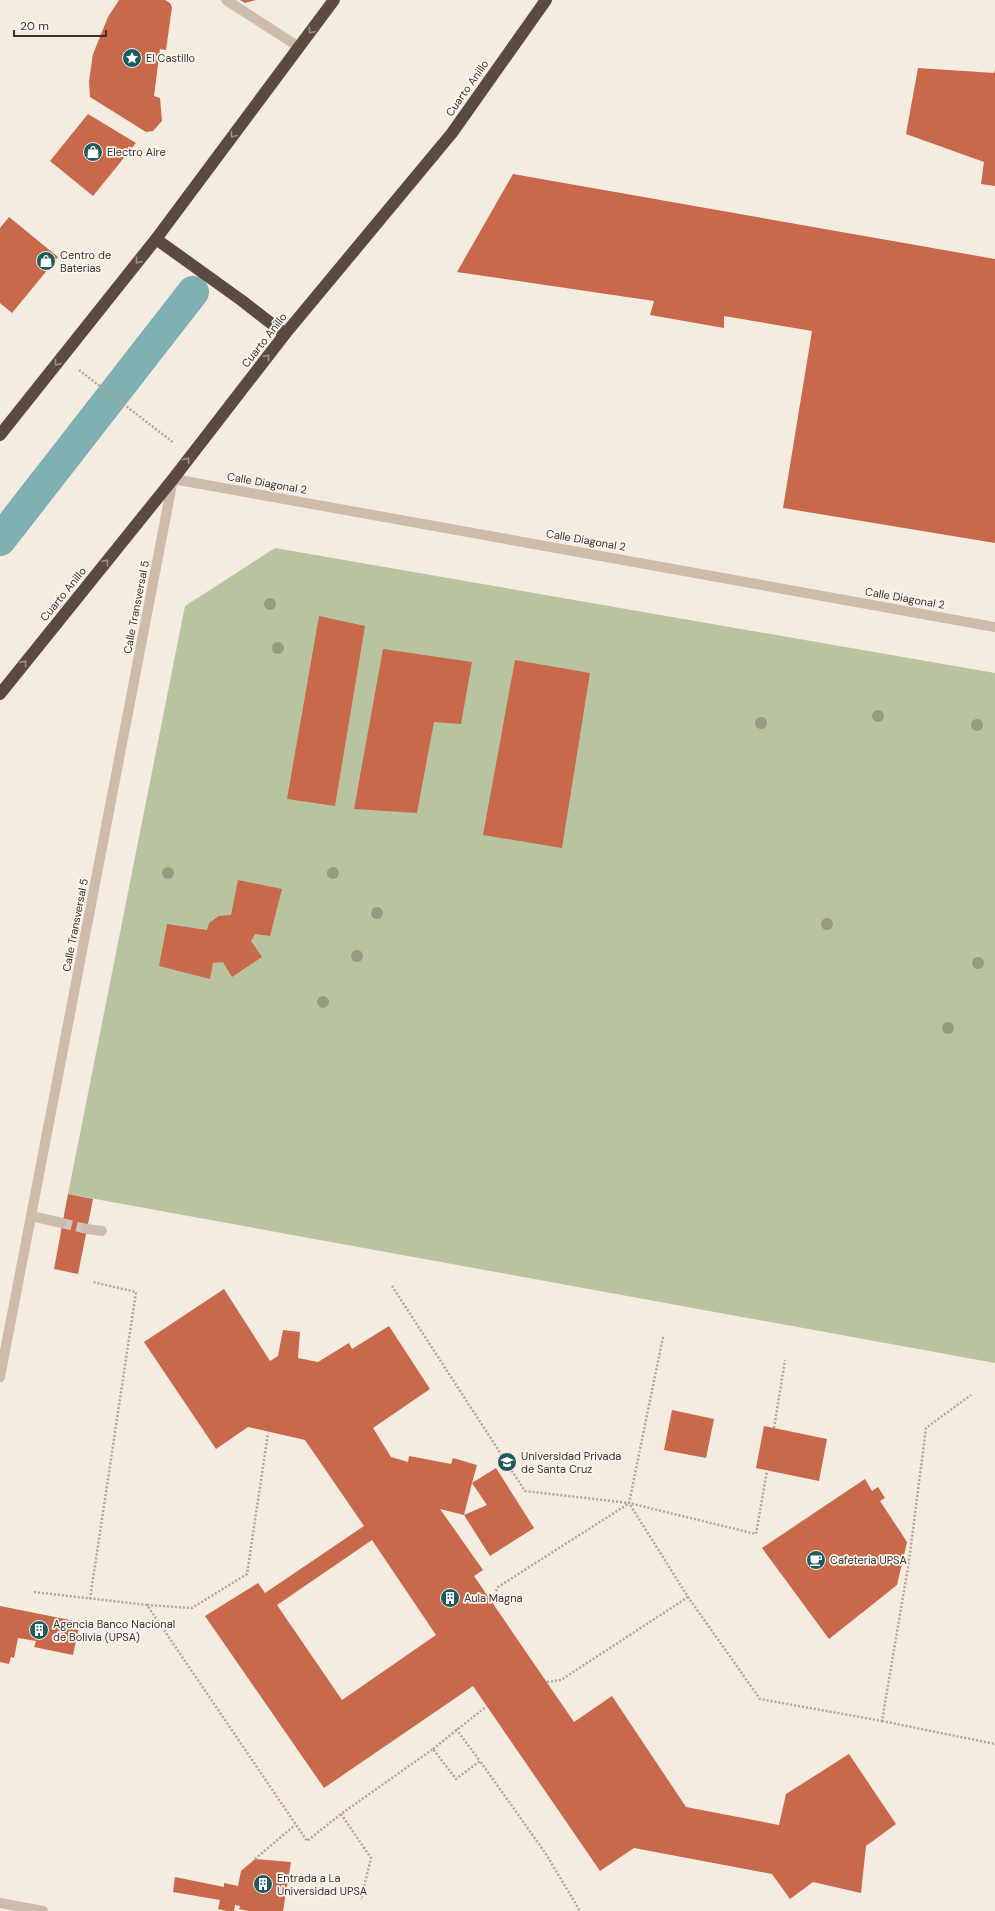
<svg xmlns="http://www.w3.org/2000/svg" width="995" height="1911" viewBox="0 0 995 1911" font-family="'DM Sans',sans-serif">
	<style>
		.grass { fill: #b8c4a0 }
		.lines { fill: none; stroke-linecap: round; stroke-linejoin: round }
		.canal { stroke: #7fb0b2; stroke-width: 32 }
		.building { fill: #c8694b; fill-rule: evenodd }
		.minor-tunnel { stroke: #cfc6bd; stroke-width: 10; stroke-dasharray: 10 5; stroke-linecap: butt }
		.path { stroke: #b9a596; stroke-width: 2.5; stroke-dasharray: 2 2; stroke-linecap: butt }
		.minor { stroke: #cdbbac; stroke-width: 10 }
		.highway { stroke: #5c4a42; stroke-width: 12 }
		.tree { fill: #969b7f }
		.oneway { stroke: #9c8e87 }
		.labels { text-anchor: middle; stroke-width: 3.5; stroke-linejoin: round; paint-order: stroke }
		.poi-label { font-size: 11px; fill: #3b302b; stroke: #fbf5ee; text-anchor: start }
		.street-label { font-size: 11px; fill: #3b302b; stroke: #fbf5ee }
	</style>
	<rect width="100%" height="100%" fill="#f4ebe1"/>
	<!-- grass -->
	<path class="grass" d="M275,548L995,673V1363L68,1194L185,606Z"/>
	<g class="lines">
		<!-- canal -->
		<path class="canal" d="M0,540L193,292"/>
	</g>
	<!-- building -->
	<g class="building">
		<path d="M119,0H165L170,3L172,7L166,50L160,49L154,96L160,98L162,121L153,131L146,132L90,97L89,81L93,54L108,17Z"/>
		<path d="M240,0H256L245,3Z"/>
		<path d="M918,68L994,73L995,70V186L981,184L984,162L906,134Z"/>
		<path d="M88,114L136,143L93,196L50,161Z"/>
		<path d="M513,174L995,259V543L783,508L812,331L724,316V328L650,315L654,301L457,272Z"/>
		<path d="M9,217L58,257L12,313L0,303V228Z"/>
		<path d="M319,616L365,626L335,806L287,799Z"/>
		<path d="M383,649L472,662L461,724L434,722L417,813L354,809Z"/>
		<path d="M515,660L590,673L562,848L483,835Z"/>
		<path d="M238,880L282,889L270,936L255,934L251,941L262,957L232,977L223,962L213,963L210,979L159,966L167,924L207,930L209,923L219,916L231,915Z"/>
		<path d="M68,1194L93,1199L78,1274L54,1269Z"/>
		<path d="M224,1289L270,1361L278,1356L283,1330L300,1332L298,1358L318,1362L349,1343L352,1349L389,1326L430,1389L373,1428L391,1457L408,1462L409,1456L451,1464L453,1458L477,1465L472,1483L496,1468L534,1528L490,1556L464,1515L440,1509L483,1570L474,1576L574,1722L612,1696L686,1807L779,1825L786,1794L849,1754L896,1824L866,1846L861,1893L813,1882L790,1899L772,1874L634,1848L600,1871L473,1686L324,1788L205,1616L258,1583L265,1593L364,1526L305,1440L248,1427L216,1449L144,1342ZM472,1483L487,1505L464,1515ZM372,1540L436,1635L342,1700L277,1605Z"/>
		<path d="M672,1410L714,1419L706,1458L664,1450Z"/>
		<path d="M764,1426L827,1439L819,1481L756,1468Z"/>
		<path d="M865,1479L872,1491L878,1487L885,1498L880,1501L907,1542L897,1585L829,1639L762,1548Z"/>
		<path d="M0,1606L80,1622L73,1655L34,1647L36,1641L18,1638L14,1658L11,1657L9,1664L0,1662Z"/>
		<path d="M255,1859L291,1862L283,1911H248L239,1909L240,1906L235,1905L234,1911H227L218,1909L220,1900L173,1892L175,1877L224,1887V1883L238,1886L241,1871Z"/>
	</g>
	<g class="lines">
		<!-- minor-tunnel -->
		<path class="minor-tunnel" d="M62,1223L87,1229"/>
		<!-- path -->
		<g class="path">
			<path d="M79,370L174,443"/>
			<path d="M392,1286L525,1491L629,1503L756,1534L767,1471"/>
			<path d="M663,1337L629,1503L688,1597L760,1699L882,1721L909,1561L926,1428L971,1395"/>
			<path d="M774,1428L785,1360"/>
			<path d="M34,1592L147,1605L307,1841L341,1814L433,1749L456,1779L480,1761L546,1854L580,1911"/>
			<path d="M90,1599L136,1292L93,1282"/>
			<path d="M491,1602L498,1587L628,1504"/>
			<path d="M147,1605L192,1608L247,1574L268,1433"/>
			<path d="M547,1682L561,1680L688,1597"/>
			<path d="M882,1721L995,1744"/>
			<path d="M456,1729L480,1761"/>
			<path d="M433,1749L487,1706"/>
			<path d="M341,1814L371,1858L361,1900"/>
			<path d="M255,1859L295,1825"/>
		</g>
		<!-- minor -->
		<g class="minor">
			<path d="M226,0L299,47"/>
			<path d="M31,1216L62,1223"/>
			<path d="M87,1229L102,1231"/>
			<path d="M0,1377L173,479L995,627"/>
			<path d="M0,1903L43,1911"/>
		</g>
		<!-- highway -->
		<g class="highway">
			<path d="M156,239L241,300L285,334"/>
			<path d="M0,435L156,239L334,0"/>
			<path d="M0,694L173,479L285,334L452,133L546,0"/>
		</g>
	</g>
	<!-- trees -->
	<g class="tree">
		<circle cx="270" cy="604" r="6"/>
		<circle cx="278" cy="648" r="6"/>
		<circle cx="878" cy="716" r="6"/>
		<circle cx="761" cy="723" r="6"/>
		<circle cx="977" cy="725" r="6"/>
		<circle cx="168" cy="873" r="6"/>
		<circle cx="333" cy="873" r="6"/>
		<circle cx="377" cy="913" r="6"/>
		<circle cx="827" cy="924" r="6"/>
		<circle cx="357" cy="956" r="6"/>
		<circle cx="978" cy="963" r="6"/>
		<circle cx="323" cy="1002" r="6"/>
		<circle cx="948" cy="1028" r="6"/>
	</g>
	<!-- one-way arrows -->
	<defs><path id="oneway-chevron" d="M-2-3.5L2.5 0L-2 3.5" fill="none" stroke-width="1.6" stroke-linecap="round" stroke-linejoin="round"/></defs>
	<g class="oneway">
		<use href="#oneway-chevron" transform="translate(311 31) rotate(127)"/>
		<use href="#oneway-chevron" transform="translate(233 135) rotate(127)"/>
		<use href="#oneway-chevron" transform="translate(138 261) rotate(128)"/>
		<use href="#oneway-chevron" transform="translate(267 357) rotate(-52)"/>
		<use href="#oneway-chevron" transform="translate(57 363) rotate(129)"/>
		<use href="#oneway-chevron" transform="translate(187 460) rotate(-53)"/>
		<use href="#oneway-chevron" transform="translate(106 562) rotate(-51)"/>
		<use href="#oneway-chevron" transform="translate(24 663) rotate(-51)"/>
	</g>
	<!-- icons -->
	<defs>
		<symbol id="sight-disc" viewBox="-11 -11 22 22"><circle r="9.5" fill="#1f5a5e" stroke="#fbf5ee"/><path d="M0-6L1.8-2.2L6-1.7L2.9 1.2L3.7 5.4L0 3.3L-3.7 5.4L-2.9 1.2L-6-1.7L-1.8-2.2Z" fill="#fff"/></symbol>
		<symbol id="shop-disc" viewBox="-11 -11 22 22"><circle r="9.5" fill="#1f5a5e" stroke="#fbf5ee"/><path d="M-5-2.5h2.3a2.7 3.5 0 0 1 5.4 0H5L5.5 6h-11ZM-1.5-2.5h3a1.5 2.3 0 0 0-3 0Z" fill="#fff"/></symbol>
		<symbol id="university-disc" viewBox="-11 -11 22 22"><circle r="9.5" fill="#1f5a5e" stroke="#fbf5ee"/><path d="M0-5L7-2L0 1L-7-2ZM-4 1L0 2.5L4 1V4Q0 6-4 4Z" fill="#fff"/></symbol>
		<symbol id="cafe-disc" viewBox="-11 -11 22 22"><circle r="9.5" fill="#1f5a5e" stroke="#fbf5ee"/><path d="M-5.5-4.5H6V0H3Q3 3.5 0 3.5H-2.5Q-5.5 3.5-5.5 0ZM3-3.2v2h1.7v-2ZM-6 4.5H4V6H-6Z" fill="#fff"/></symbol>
		<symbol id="building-disc" viewBox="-11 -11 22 22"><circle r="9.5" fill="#1f5a5e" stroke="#fbf5ee"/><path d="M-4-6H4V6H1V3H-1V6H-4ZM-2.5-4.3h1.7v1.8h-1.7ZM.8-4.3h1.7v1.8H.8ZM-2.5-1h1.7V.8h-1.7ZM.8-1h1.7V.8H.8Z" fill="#fff"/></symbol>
	</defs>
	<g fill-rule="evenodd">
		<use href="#sight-disc" x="121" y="47" width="22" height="22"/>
		<use href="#shop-disc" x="82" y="141" width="22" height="22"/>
		<use href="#shop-disc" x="35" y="250" width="22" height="22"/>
		<use href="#university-disc" x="496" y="1451" width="22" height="22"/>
		<use href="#cafe-disc" x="805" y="1549" width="22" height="22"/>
		<use href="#building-disc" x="439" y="1587" width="22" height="22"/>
		<use href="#building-disc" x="28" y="1619" width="22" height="22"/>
		<use href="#building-disc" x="252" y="1873" width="22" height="22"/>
	</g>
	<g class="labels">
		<!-- poi labels -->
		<g class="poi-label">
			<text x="146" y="62">El Castillo</text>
			<text x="107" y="156">Electro Aire</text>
			<text x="60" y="259">Centro de<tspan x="60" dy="13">Baterias</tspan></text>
			<text x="521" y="1460">Universidad Privada<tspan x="521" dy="13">de Santa Cruz</tspan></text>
			<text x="830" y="1564">Cafeteria UPSA</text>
			<text x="464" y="1602">Aula Magna</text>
			<text x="53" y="1628">Agencia Banco Nacional<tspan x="53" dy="13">de Bolivia (UPSA)</tspan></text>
			<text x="277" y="1882">Entrada a La<tspan x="277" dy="13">Universidad UPSA</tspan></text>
		</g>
		<!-- street labels -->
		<g class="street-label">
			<text transform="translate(467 88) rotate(-55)" y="4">Cuarto Anillo</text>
			<text transform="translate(264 340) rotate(-52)" y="4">Cuarto Anillo</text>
			<text transform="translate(267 483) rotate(10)" y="4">Calle Diagonal 2</text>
			<text transform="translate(586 540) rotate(10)" y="4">Calle Diagonal 2</text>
			<text transform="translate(63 594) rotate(-51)" y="4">Cuarto Anillo</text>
			<text transform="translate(905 598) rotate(10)" y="4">Calle Diagonal 2</text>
			<text transform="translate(136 607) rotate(-79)" y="4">Calle Transversal 5</text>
			<text transform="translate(75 925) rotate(-79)" y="4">Calle Transversal 5</text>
		</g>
	</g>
	<!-- scale -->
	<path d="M14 30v6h92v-6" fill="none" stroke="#3b302b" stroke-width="2"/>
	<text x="20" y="30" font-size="12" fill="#3b302b" stroke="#fbf5ee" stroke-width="3" paint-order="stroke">20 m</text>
</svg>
